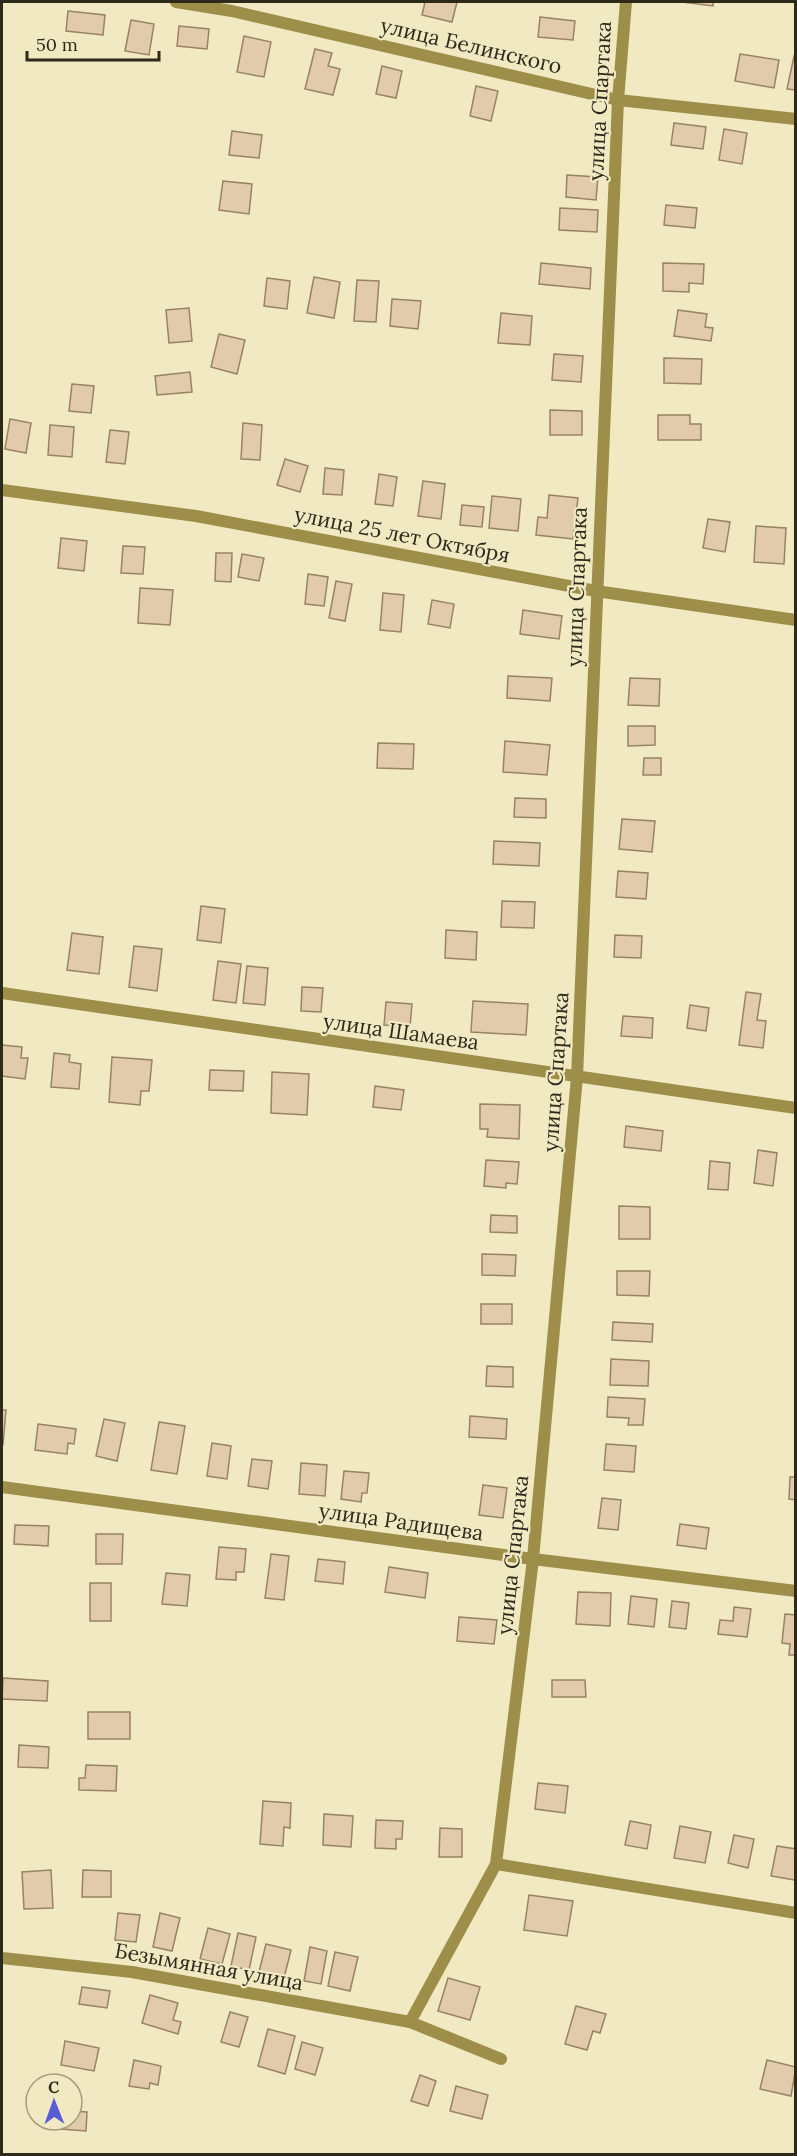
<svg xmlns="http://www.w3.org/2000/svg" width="797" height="2156" viewBox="0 0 797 2156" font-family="Lora,serif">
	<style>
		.building { fill: #e1cbaa; stroke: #988364; stroke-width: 1.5 }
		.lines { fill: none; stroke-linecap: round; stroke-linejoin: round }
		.minor { stroke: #9d8e49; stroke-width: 12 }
		.labels { text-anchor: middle; stroke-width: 4.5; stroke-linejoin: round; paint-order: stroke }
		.street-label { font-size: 21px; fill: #2d2a1b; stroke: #f1e9c2 }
	</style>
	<rect width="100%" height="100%" fill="#f1e9c2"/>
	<!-- building -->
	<g class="building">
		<path d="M425,2H457L452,22L422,15Z"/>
		<path d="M682,2H713V6Z"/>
		<path d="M68,11L105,15L103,35L66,31Z"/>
		<path d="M540,17L575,21L573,40L538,37Z"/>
		<path d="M131,20L154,24L149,55L125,51Z"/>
		<path d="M179,26L209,29L207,49L177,46Z"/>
		<path d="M244,36L271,42L264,77L237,72Z"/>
		<path d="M315,49L332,53L328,66L340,69L333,95L305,89Z"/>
		<path d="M740,54L779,60L774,88L735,81Z"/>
		<path d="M794,56H796V90L787,89Z"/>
		<path d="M382,66L402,71L396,98L376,94Z"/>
		<path d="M476,86L498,91L491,121L470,116Z"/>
		<path d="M674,123L706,127L703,149L671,145Z"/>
		<path d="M724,129L747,133L742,164L719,160Z"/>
		<path d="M232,131L262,135L259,158L229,155Z"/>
		<path d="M567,175L598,177L596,200L566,197Z"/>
		<path d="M223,181L252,184L249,214L219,210Z"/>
		<path d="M666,205L697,208L695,228L664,225Z"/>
		<path d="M560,208L598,210L597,232L559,230Z"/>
		<path d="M541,263L591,268L590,289L539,284Z"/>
		<path d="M663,263L704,264L703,284L689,283V292L663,291Z"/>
		<path d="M314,277L340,282L334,318L307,313Z"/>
		<path d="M267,278L290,281L287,309L264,306Z"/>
		<path d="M357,280L379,281L376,322L354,321Z"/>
		<path d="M392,299L421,301L418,329L390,326Z"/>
		<path d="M189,308L192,341L169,343L166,310Z"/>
		<path d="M678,310L707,314L705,327L713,328L711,341L674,336Z"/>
		<path d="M501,313L532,316L530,345L498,343Z"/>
		<path d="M219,334L245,340L237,374L211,367Z"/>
		<path d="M554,354L583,356L581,382L552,380Z"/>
		<path d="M664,358L702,359L701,384L664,383Z"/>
		<path d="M190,372L192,392L157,395L155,376Z"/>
		<path d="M72,384L94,386L91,413L69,411Z"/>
		<path d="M550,410L582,411V435H550Z"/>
		<path d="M658,415H690V424H701V440H658Z"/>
		<path d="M10,419L31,423L26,453L5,449Z"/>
		<path d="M243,423L262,425L260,460L241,459Z"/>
		<path d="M50,425L74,427L72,457L48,455Z"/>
		<path d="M110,430L129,432L125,464L106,462Z"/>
		<path d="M285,459L308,466L300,492L277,485Z"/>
		<path d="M325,468L344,470L342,495L323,494Z"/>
		<path d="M379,474L397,477L393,506L375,504Z"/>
		<path d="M423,481L445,484L441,519L418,516Z"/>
		<path d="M549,495L578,498L573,539L536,535L538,517L547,518Z"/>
		<path d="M492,496L521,499L518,531L489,528Z"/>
		<path d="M462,505L484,507L482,527L460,525Z"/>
		<path d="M708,519L730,522L725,552L703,548Z"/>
		<path d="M756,526L786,528L784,564L754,562Z"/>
		<path d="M61,538L87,541L84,571L58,568Z"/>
		<path d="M123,546L145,547L143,574L121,573Z"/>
		<path d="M216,553H232L231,582L215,581Z"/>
		<path d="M242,554L264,558L259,581L238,577Z"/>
		<path d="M308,574L328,577L324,606L305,604Z"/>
		<path d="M336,581L352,584L345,621L329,618Z"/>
		<path d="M140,588L173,590L170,625L138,623Z"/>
		<path d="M383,593L404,595L401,632L380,630Z"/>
		<path d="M432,600L454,604L450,628L428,624Z"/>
		<path d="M523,610L562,616L559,639L520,634Z"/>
		<path d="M508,676L552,678L550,701L507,698Z"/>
		<path d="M630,678L660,679L659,706L628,705Z"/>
		<path d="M628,726H655V745L628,746Z"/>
		<path d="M505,741L550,745L547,775L503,772Z"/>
		<path d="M378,743L414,744L413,769L377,768Z"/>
		<path d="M644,758H661V775H643Z"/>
		<path d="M515,798L546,799V818L514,817Z"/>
		<path d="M622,819L655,821L652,852L619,849Z"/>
		<path d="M494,841L540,843L539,866L493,864Z"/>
		<path d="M618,871L648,873L646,899L616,897Z"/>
		<path d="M502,901L535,902L534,928L501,927Z"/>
		<path d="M201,906L225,909L221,943L197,940Z"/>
		<path d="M446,930L477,932L476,960L445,958Z"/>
		<path d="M72,933L103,937L99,974L67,970Z"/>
		<path d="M615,935L642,936L641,958L614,957Z"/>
		<path d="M134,946L162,949L157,991L129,987Z"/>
		<path d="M218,961L241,964L236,1003L213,1000Z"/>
		<path d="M247,966L268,968L265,1005L243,1003Z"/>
		<path d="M302,987L323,988L321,1012L301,1011Z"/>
		<path d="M746,992L761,994L757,1020L766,1021L763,1048L739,1045Z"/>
		<path d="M473,1001L528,1004L526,1035L471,1032Z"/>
		<path d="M386,1002L412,1004L410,1027L384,1025Z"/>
		<path d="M690,1005L709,1008L706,1031L687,1028Z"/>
		<path d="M623,1016L653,1018L652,1038L621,1036Z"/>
		<path d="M2,1045L22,1047L21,1058H28L25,1079L2,1076Z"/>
		<path d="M54,1053L70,1055L69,1062L81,1064L79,1089L51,1087Z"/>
		<path d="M112,1057L152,1060L149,1091H141L140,1105L109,1102Z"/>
		<path d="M210,1070L244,1071L243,1091L209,1090Z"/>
		<path d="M272,1072L309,1074L307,1115L271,1113Z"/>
		<path d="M375,1086L404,1090L401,1110L373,1107Z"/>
		<path d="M480,1104L520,1105L519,1139L487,1137L488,1129H480Z"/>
		<path d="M626,1126L663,1131L661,1151L624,1147Z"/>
		<path d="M758,1150L777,1153L773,1186L754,1183Z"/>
		<path d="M486,1160L519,1162L517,1184L506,1183V1188L484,1186Z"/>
		<path d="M710,1161L730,1163L728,1190L708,1189Z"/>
		<path d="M619,1206L650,1207V1239H619Z"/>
		<path d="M491,1215L517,1216V1233L490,1232Z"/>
		<path d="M482,1254L516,1255L515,1276L482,1275Z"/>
		<path d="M617,1271H650L649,1296L617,1295Z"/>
		<rect x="481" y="1304" width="31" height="20"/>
		<path d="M613,1322L653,1324L652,1342L612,1340Z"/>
		<path d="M611,1359L649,1361L648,1386L610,1385Z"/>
		<path d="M487,1366L513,1367V1387L486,1386Z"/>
		<path d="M608,1397L645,1399L643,1425H628L629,1418L607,1417Z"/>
		<path d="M2,1410H6L3,1445H2Z"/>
		<path d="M470,1416L507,1419L506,1439L469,1437Z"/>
		<path d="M104,1419L125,1423L117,1461L96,1456Z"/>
		<path d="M159,1422L185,1426L177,1474L151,1470Z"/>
		<path d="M38,1424L76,1429L74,1444L68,1443L67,1454L35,1450Z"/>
		<path d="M212,1443L231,1446L227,1479L207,1476Z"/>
		<path d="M606,1444L636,1446L634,1472L604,1470Z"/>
		<path d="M252,1459L272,1461L268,1489L248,1486Z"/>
		<path d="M301,1463L327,1465L325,1496L299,1494Z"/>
		<path d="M344,1471L369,1473L367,1493H362L361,1502L341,1499Z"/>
		<path d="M790,1477H796V1500L789,1499Z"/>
		<path d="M483,1485L507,1488L503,1518L479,1515Z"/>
		<path d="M602,1498L621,1500L618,1530L598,1528Z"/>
		<path d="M680,1524L709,1528L706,1549L677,1545Z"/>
		<path d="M15,1525L49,1526L48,1546L14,1544Z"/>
		<path d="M96,1534H123L122,1564H96Z"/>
		<path d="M219,1547L246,1549L244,1572H236V1580L216,1579Z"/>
		<path d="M271,1554L289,1556L284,1600L265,1598Z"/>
		<path d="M318,1559L345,1562L343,1584L315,1581Z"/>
		<path d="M389,1567L428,1573L425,1598L385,1592Z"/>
		<path d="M166,1573L190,1575L187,1606L162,1604Z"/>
		<rect x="90" y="1583" width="21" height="38"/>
		<path d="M578,1592L611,1593L610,1626L576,1624Z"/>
		<path d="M631,1596L657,1599L654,1627L628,1624Z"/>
		<path d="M672,1601L689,1603L686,1629L669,1627Z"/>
		<path d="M734,1607L751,1609L747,1637L718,1634L720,1620L733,1621Z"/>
		<path d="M785,1614L796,1615V1655H789L790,1644L782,1643Z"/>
		<path d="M459,1617L497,1620L494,1644L457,1641Z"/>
		<path d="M3,1678L48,1681L47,1701L2,1699Z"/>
		<path d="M552,1680H585L586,1697H552Z"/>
		<rect x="88" y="1712" width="42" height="27"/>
		<path d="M19,1745L49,1747L48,1768L18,1767Z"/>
		<path d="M86,1765L117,1766L116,1791L79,1790V1778H85Z"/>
		<path d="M538,1783L568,1786L565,1813L535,1809Z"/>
		<path d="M263,1801L291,1803L290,1828L284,1827L283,1846L260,1844Z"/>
		<path d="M324,1814L353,1816L351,1847L323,1845Z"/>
		<path d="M376,1820L403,1821L402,1839H396V1849L375,1848Z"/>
		<path d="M630,1821L651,1825L647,1849L625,1845Z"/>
		<path d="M680,1826L711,1832L705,1863L674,1858Z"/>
		<path d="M440,1828L462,1829V1857H439Z"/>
		<path d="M734,1835L754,1839L748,1868L728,1863Z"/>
		<path d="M777,1846L796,1849L795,1880L771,1876Z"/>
		<path d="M51,1870L53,1908L24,1909L22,1872Z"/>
		<path d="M83,1870L111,1871V1897H82Z"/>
		<path d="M529,1895L573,1901L567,1936L524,1930Z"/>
		<path d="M118,1913L140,1915L136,1942L115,1940Z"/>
		<path d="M160,1913L180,1918L172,1951L153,1947Z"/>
		<path d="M208,1928L230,1934L222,1964L200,1959Z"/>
		<path d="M238,1933L256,1937L249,1970L231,1966Z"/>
		<path d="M266,1944L291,1950L284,1978L259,1972Z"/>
		<path d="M310,1947L327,1951L321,1984L304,1981Z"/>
		<path d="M335,1952L358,1957L350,1991L328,1986Z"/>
		<path d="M448,1978L480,1987L470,2020L438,2011Z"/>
		<path d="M82,1987L110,1991L107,2008L79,2004Z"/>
		<path d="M150,1995L178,2003L173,2020L181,2022L178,2034L142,2023Z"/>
		<path d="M576,2006L606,2014L600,2033L593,2031L587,2050L565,2044Z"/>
		<path d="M230,2012L248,2017L239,2047L221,2042Z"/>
		<path d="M268,2029L295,2036L285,2074L258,2066Z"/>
		<path d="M65,2041L99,2048L94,2071L61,2065Z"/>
		<path d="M302,2042L323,2048L315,2075L295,2069Z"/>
		<path d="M134,2060L161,2066L158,2085L150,2083L149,2089L129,2086Z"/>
		<path d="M767,2060L796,2067L791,2096L760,2089Z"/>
		<path d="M420,2075L436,2081L428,2106L411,2101Z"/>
		<path d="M456,2086L488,2095L482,2119L450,2111Z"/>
		<path d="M72,2111L87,2112L86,2131L47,2128L48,2120H72Z"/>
	</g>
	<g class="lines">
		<!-- minor -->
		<g class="minor">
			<path d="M176,2L232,11L618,100L796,119"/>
			<path d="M2,490L196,516L596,591L796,620"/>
			<path d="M2,993L796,1108"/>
			<path d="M2,1487L533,1559L796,1591"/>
			<path d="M496,1864L796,1913"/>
			<path d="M2,1958L132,1972L410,2022"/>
			<path d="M501,2059L410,2022L496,1864L533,1559L577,1077L618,100L626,2"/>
		</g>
	</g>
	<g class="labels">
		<!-- street labels -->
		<g class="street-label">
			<text transform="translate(471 46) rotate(13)" y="7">улица Белинского</text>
			<text transform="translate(600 101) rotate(-87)" y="7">улица Спартака</text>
			<text transform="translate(402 535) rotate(11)" y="7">улица 25 лет Октября</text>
			<text transform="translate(577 587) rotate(-88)" y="7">улица Спартака</text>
			<text transform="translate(401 1032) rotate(8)" y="7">улица Шамаева</text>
			<text transform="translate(556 1072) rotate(-86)" y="7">улица Спартака</text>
			<text transform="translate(401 1522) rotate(8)" y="7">улица Радищева</text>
			<text transform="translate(513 1555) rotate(-84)" y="7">улица Спартака</text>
			<text transform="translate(209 1967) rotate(10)" y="7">Безымянная улица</text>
		</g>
	</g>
	<!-- border -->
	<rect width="797" height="2156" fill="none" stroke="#2d2a1b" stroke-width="6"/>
	<!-- north arrow -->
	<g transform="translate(54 2102) rotate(359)"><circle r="28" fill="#f1e9c2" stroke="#a39d7f" stroke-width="1.5"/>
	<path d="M0-4.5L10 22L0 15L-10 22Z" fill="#585bd3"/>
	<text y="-9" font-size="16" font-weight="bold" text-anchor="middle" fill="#2d2a1b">С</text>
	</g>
	<!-- scale -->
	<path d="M27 51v9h132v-9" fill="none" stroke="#2d2a1b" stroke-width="3"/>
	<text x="36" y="51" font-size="18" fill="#2d2a1b" stroke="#f1e9c2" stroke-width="4.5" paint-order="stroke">50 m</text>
</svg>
